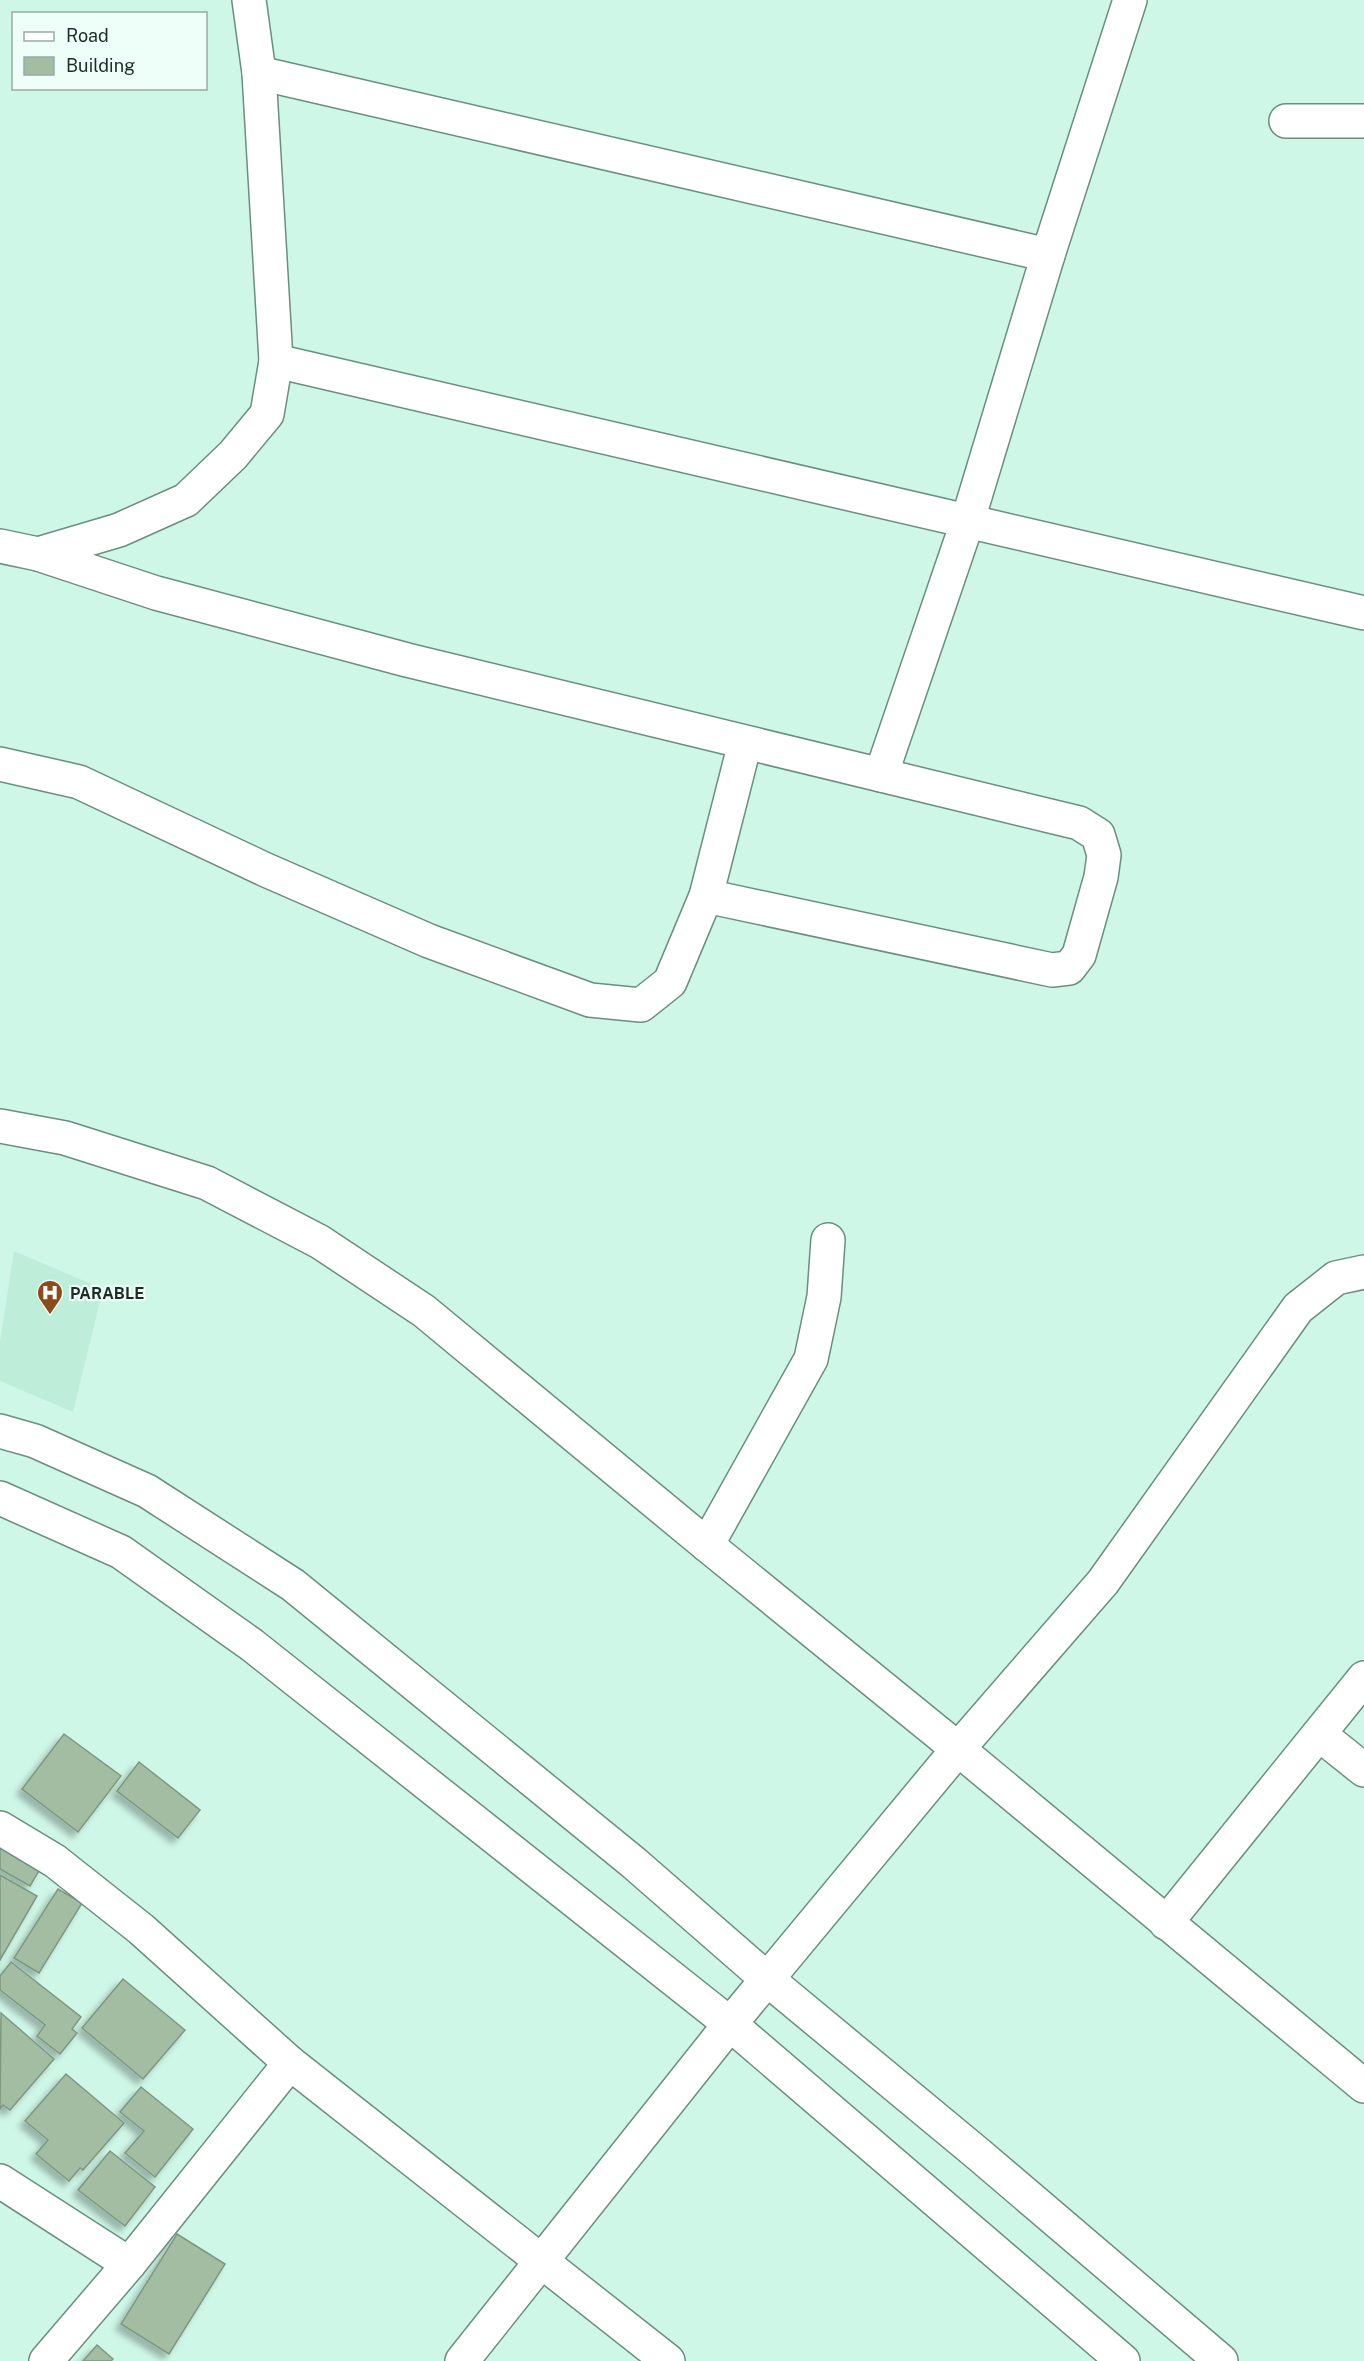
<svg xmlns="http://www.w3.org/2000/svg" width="1364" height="2361" viewBox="0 0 1364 2361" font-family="'Public Sans',sans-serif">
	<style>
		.built { fill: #beedda }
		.building { fill: #a3bda3; stroke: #7e987f; stroke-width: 1.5; filter: url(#shadow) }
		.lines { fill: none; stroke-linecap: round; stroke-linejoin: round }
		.minor-casing { stroke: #6a8e80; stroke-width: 36 }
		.tertiary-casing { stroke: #6a8e80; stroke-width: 36 }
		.minor { stroke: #fff; stroke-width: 33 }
		.tertiary { stroke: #fff; stroke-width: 33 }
		.labels { text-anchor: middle; stroke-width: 4.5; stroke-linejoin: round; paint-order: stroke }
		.poi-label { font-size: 16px; font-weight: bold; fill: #1d2c26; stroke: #eefef8; text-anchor: start }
	</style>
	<defs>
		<filter id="shadow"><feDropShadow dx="-5.5" dy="5.5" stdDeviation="3" flood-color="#0004"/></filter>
	</defs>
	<rect width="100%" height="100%" fill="#cff7e7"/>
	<!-- built -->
	<path class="built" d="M14,1251L103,1289L73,1412L0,1381V1342Z"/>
	<!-- building -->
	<g class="building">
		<path d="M64,1734L121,1776L78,1832L22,1789Z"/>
		<path d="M139,1762L200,1810L178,1838L117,1791Z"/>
		<path d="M0,1836L44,1862L30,1886L0,1869Z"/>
		<path d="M0,1875L37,1896L0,1960Z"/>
		<path d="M58,1889L82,1903L39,1973L14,1958Z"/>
		<path d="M11,1962L81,2017L72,2029L77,2033L60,2054L37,2036L45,2025L0,1990V1976Z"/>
		<path d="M123,1979L185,2030L143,2079L82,2028Z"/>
		<path d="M1,2013L54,2059L10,2110L3,2105L0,2109Z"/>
		<path d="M66,2074L124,2123L83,2170L80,2168L69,2181L36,2154L48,2140L25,2121Z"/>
		<path d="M141,2087L193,2129L155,2177L125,2153L144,2131L120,2112Z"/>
		<path d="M110,2151L155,2187L125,2226L78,2190Z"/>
		<path d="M177,2234L225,2264L169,2354L121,2324Z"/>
		<path d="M97,2345L113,2359L111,2361H83Z"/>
	</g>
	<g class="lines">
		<defs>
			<g id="minor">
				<path d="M259,73L1048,255"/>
				<path d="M1286,121H1364"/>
				<path d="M276,361L1364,613"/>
				<path d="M0,546L38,554L156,593L407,660L1079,823L1098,835L1104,855L1101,877L1079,955L1069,968L1052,970L706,896"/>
				<path d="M38,554L119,530L186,500L233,455L267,414L276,361L259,73L249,0"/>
				<path d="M0,764L79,782L266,870L429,941L590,1000L641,1005L670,982L706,896L745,743"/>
				<path d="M881,775L967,523L1048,255L1130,0"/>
				<path d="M0,1126L65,1138L207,1183L320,1242L424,1311L707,1545L958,1749L1364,2086"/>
				<path d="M707,1545L811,1359L824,1297L828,1240"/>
				<path d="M1319,1734L1364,1770"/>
				<path d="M0,1828L55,1861L141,1929L290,2063L668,2361"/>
				<path d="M1166,1923L1364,1678"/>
				<path d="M0,2181L129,2264"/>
				<path d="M46,2361L129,2264L290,2063"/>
				<path d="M462,2361L730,2024L958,1749L1103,1582L1298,1308L1336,1278L1364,1272"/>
			</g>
			<g id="tertiary">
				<path d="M0,1431L35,1441L147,1491L293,1585L634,1863L767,1979L977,2153L1221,2361"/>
				<path d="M0,1498L121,1552L252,1645L730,2024L1123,2361"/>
			</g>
		</defs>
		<!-- minor casing -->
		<use href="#minor" class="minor-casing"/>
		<!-- tertiary casing -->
		<use href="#tertiary" class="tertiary-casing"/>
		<!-- minor -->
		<use href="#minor" class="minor"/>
		<!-- tertiary -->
		<use href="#tertiary" class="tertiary"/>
	</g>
	<!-- icons -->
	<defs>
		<symbol id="hospital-pin" viewBox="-11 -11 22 30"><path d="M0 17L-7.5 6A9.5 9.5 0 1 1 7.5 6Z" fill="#8d4b19" stroke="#eefef8"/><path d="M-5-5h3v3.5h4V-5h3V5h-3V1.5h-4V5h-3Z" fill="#fff"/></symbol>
	</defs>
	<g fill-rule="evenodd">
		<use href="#hospital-pin" x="35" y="1278" width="30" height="40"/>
	</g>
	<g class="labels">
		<!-- poi labels -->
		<g class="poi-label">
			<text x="70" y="1299">PARABLE</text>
		</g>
	</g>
	<!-- legend -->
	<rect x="12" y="12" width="195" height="78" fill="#eefef8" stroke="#9aaaa4" stroke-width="1.5"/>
	<rect x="24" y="32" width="30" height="9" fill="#ffffff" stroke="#9aaaa4" stroke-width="1.5"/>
	<text x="66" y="42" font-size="18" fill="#1d2c26">Road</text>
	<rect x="24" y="57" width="30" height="18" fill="#a3bda3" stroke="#9aaaa4" stroke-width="1.5"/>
	<text x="66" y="72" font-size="18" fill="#1d2c26">Building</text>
</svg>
